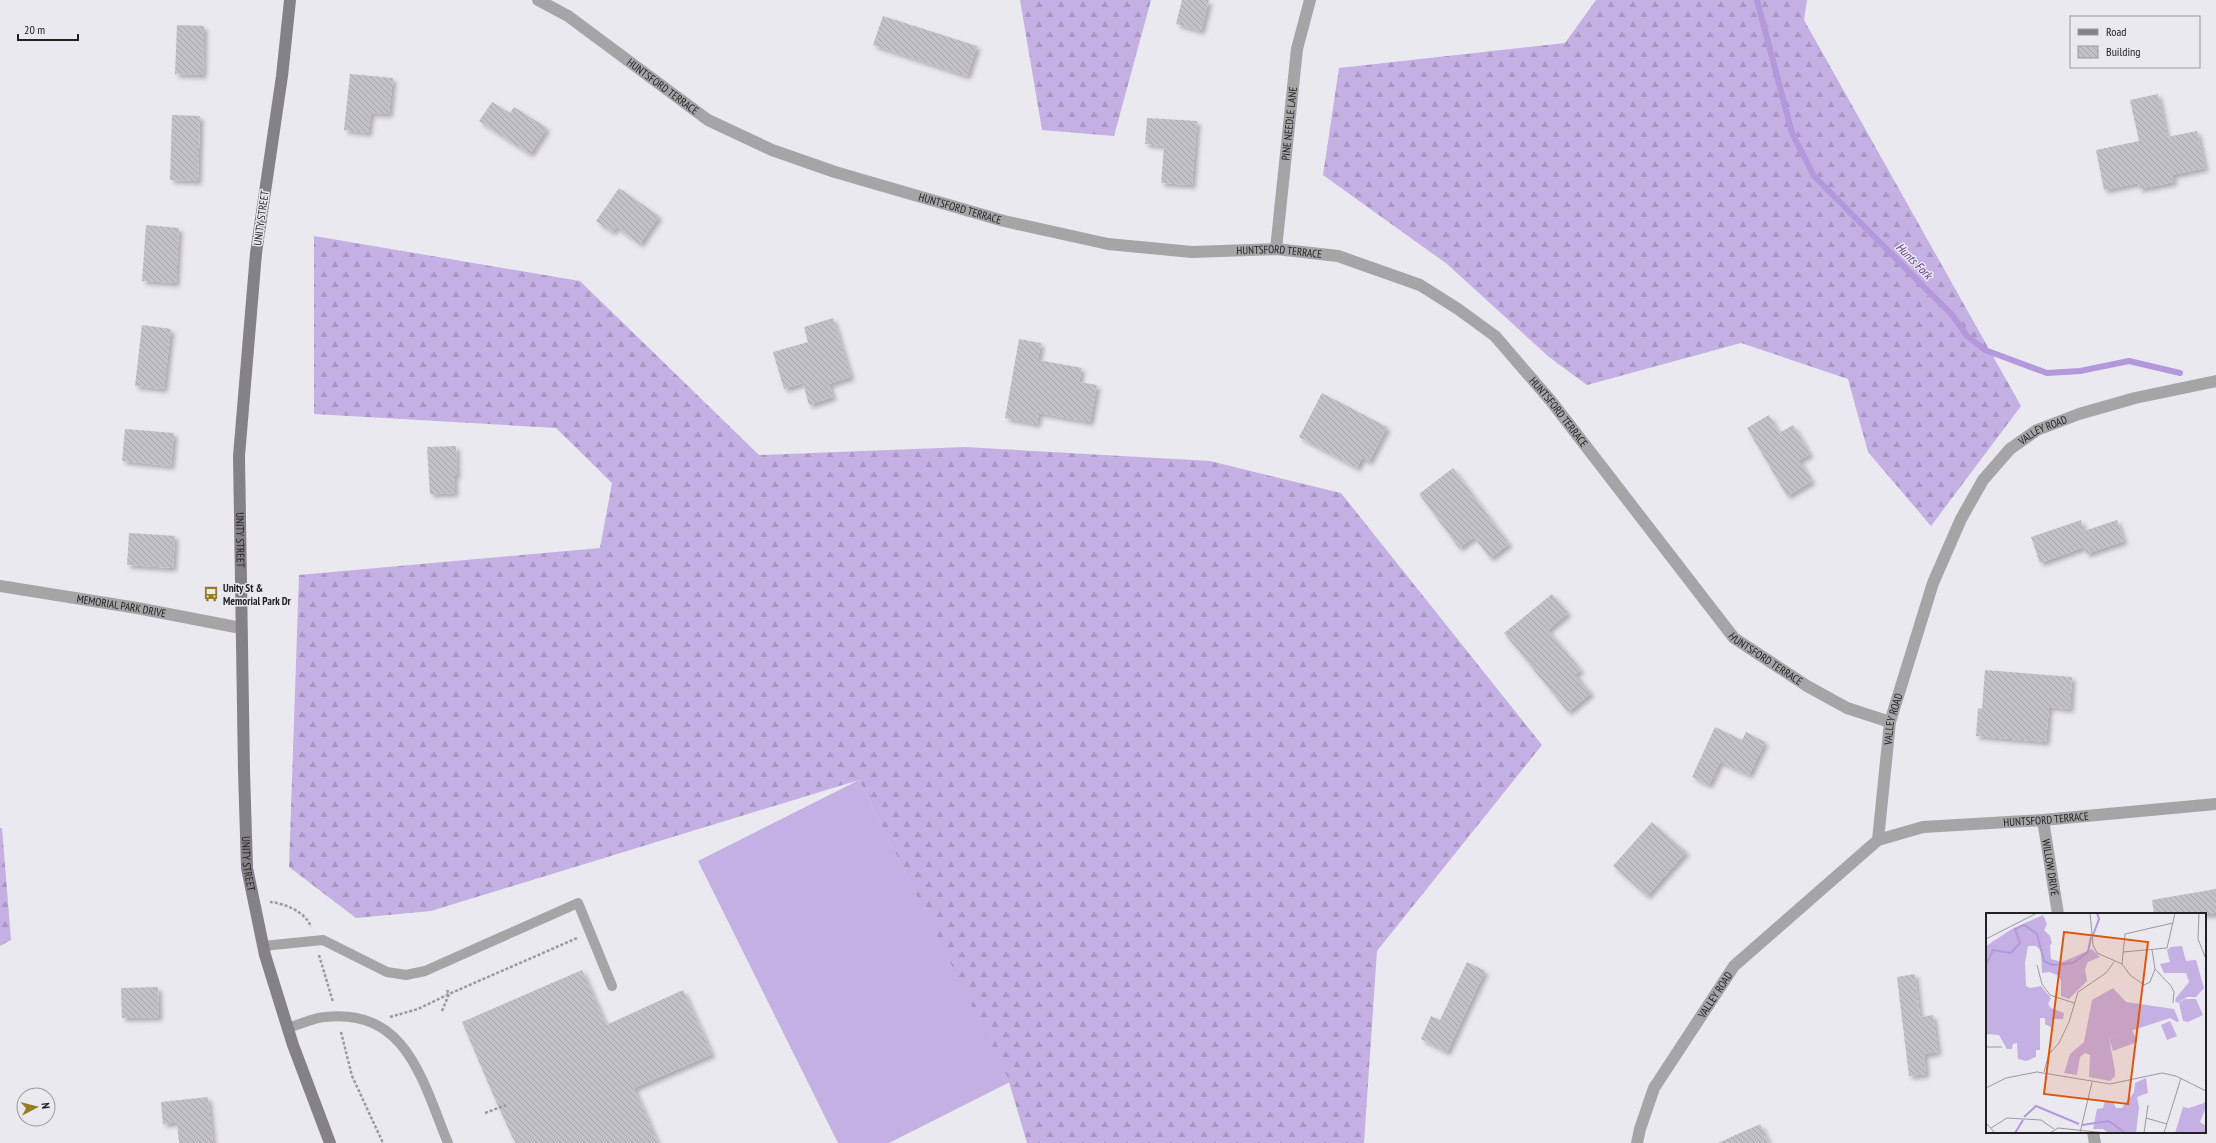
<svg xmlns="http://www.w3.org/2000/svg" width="2216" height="1143" viewBox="0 0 2216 1143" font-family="'PT Sans Narrow',sans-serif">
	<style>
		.forest { fill: url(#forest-firs) }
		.garden { fill: #c4b0e3 }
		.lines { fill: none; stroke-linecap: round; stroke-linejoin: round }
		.stream { stroke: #b398db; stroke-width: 6 }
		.building { fill: url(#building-back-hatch); filter: url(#shadow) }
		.path { stroke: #9a999e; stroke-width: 2.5; stroke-dasharray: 3 2; stroke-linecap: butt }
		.lane { stroke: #a5a4a7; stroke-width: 10 }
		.street { stroke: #a5a4a7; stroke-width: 12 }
		.secondary { stroke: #848287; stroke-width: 12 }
		.labels { text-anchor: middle; stroke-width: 3; stroke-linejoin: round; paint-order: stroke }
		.street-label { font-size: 11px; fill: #212123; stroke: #ebe9f0 }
		.poi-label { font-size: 11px; font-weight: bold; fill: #212123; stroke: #ebe9f0; text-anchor: start }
		.water-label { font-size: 12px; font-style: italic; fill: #623e8e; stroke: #ebe9f0 }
		.inset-river { fill: none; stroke: #b398db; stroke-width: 2 }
		.inset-road { fill: none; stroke: #9a999e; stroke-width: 1 }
		.view { fill: #de560d; fill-opacity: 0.15; stroke: #de560d; stroke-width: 2 }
		.inset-edge { fill: none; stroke: #212123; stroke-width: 2 }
	</style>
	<defs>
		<pattern id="forest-firs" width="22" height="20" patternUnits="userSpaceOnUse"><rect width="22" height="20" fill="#c4b0e3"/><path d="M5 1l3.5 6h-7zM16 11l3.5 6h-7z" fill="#a897c2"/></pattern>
		<pattern id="building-back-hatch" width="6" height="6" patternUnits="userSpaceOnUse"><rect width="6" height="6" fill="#c3c1c8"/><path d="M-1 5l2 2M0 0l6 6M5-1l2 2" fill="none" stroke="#a7a6ac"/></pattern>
		<filter id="shadow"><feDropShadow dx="3.5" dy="3.5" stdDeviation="2" flood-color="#0004"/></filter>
	</defs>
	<rect width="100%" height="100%" fill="#ebe9f0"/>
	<!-- forest -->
	<g class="forest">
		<path d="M1020,0H1151L1114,136L1042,130Z"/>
		<path d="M1596,0H1807L1804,20L2021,406L1931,526L1868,452L1848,379L1741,343L1587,385L1549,357L1447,264L1323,175L1339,68L1565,43Z"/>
		<path d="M314,236L580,281L759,455L965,447L1210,461L1341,493L1542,745L1377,951L1364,1143H1027L1009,1082L859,780L431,911L356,918L289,867L299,575L600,548L612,483L556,428L314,414Z"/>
		<path d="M0,828H2L11,940L0,946Z"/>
	</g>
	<!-- garden -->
	<path class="garden" d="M859,780L1010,1082L889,1143H838L698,861Z"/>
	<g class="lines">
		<!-- stream -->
		<path class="stream" d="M1757,0L1792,133L1814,176L1953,316L1967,336L1985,350L2047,373L2080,371L2129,361L2180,373"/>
	</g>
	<!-- building -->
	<g class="building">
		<path d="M1182,0H1209L1201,31L1176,24Z"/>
		<path d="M883,16L977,46L967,76L873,45Z"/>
		<path d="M177,25L204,26L203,75L175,74Z"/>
		<path d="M350,74L393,78L389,114L371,113L368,133L344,130Z"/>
		<path d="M2158,94L2167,137L2197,131L2205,168L2172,175L2174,182L2139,189L2138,183L2104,190L2096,150L2139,141L2130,100Z"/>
		<path d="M492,102L510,113L514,107L547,128L530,154L479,121Z"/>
		<path d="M172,115L200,116L198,181L170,180Z"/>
		<path d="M1147,118L1197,121L1192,185L1161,183L1164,146L1145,144Z"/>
		<path d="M619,188L659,216L640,244L616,227L612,232L596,221Z"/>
		<path d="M146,225L179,228L176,283L142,281Z"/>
		<path d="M833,318L851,377L829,384L833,397L809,405L803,383L784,389L773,352L808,342L804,327Z"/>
		<path d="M142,325L171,329L164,389L135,386Z"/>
		<path d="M1019,339L1041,343L1038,360L1082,368L1079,382L1097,385L1090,422L1039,413L1037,424L1005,418Z"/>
		<path d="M1322,393L1387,427L1369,462L1362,458L1357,468L1299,437Z"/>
		<path d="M1769,415L1779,433L1793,425L1810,454L1799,460L1812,481L1787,496L1747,428Z"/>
		<path d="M125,429L174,433L171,466L122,461Z"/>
		<path d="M456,446L457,476H454L455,493L430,494L427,447Z"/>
		<path d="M1453,468L1509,544L1490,558L1474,537L1459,548L1419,494Z"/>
		<path d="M2081,520L2084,531L2117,520L2124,541L2086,554L2084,547L2040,563L2031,537Z"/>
		<path d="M129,533L175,536L173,568L127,565Z"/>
		<path d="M1552,594L1568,613L1548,630L1581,670L1575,674L1591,693L1568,712L1504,633Z"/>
		<path d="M1985,670L2072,677L2070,709L2049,707L2046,742L1976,736L1978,708L1982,709Z"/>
		<path d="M1715,727L1742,740L1746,732L1765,742L1749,775L1720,762L1709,785L1692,777Z"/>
		<path d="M1652,822L1686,852L1647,896L1613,866Z"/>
		<path d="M2216,889V914H2154L2152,900Z"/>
		<path d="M1467,962L1485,971L1447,1052L1421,1039L1431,1016L1440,1020Z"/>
		<path d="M582,970L606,1025L683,990L712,1054L634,1088L658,1143H515L494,1097L462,1022Z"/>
		<path d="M1915,974L1920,1017L1933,1015L1938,1052L1924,1054L1926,1074L1909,1076L1897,977Z"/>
		<path d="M158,987L159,1017L122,1018L121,988Z"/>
		<path d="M208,1097L213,1143H179L177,1122L163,1124L161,1102Z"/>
		<path d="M1760,1124L1769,1143H1718Z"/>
	</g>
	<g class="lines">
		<!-- path -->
		<g class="path">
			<path d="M270,902C284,903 306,912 311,927"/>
			<path d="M319,955L333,1002"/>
			<path d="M442,1011L449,994L577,938"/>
			<path d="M390,1017L418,1009L449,994L447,990"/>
			<path d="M341,1032L352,1076L383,1143"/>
			<path d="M485,1113L506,1105"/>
		</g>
		<!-- lane -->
		<g class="lane">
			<path d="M263,946L323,940L387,972L406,975L425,971L578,903L612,986"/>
			<path d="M287,1028C299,1025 312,1018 325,1017C407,1007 423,1083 448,1143"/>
		</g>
		<!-- street -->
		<g class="street">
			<path id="s1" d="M538,0L568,16L708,120L772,150L835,172L1004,221L1108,244L1192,252L1276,249L1338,256L1420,285L1458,309L1495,336L1551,401L1734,638L1807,686L1847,708L1890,722"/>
			<path id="s2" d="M1276,249L1297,49L1310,0"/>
			<path id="s3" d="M0,586L137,608L241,628"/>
			<path id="s4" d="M2043,820L2058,914"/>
			<path id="s5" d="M1878,840L1890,722L1933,583L1961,519L1983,480L2010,449L2037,430L2079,414L2135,398L2216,381"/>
			<path d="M2093,1132L2095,1143"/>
			<path id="s6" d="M1637,1143L1640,1129L1654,1088L1734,966L1878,840L1923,827L2043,820L2216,804"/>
		</g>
		<!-- secondary -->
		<path class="secondary" id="s7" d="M290,0L282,76L256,253L239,456L244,771L247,868L265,955L293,1045L330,1143"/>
	</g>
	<!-- icons -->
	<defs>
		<symbol id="bus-bare" viewBox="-9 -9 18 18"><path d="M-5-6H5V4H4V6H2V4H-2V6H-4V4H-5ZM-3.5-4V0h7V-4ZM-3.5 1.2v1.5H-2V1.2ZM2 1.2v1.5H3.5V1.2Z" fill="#967d24" stroke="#ebe9f0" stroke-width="2.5" paint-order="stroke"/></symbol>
	</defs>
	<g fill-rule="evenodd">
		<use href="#bus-bare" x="200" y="583" width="22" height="22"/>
	</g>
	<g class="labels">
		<!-- street labels -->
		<g class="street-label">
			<text dy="4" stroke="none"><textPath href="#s1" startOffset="152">HUNTSFORD TERRACE</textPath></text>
			<text dy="4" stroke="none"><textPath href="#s2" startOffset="126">PINE NEEDLE LANE</textPath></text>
			<text dy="4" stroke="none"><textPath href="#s1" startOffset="476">HUNTSFORD TERRACE</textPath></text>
			<text transform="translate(261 218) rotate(-82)" y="4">UNITY STREET</text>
			<text dy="4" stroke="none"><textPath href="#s1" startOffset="800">HUNTSFORD TERRACE</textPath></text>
			<text dy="4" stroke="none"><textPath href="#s1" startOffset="1136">HUNTSFORD TERRACE</textPath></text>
			<text dy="4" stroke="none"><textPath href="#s5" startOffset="458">VALLEY ROAD</textPath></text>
			<text dy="4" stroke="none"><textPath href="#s7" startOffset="543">UNITY STREET</textPath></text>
			<text dy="4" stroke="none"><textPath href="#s3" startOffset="123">MEMORIAL PARK DRIVE</textPath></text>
			<text dy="4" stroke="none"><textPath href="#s1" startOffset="1460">HUNTSFORD TERRACE</textPath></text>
			<text dy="4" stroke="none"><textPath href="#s5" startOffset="122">VALLEY ROAD</textPath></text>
			<text dy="4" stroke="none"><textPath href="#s6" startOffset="565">HUNTSFORD TERRACE</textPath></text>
			<text dy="4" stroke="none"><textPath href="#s7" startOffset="867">UNITY STREET</textPath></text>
			<text dy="4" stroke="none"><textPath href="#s4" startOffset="48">WILLOW DRIVE</textPath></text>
			<text dy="4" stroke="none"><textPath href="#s6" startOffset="169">VALLEY ROAD</textPath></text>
		</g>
		<!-- poi labels -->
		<g class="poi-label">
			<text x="223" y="592">Unity St &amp;<tspan x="223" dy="13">Memorial Park Dr</tspan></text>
		</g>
		<!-- water labels -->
		<g class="water-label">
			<text transform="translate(1914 261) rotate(45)" y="4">Hunts Fork</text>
		</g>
	</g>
	<!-- overview -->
	<g transform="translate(1986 913)">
		<rect width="220" height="220" fill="#ebe9f0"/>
		<path d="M57,2L61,11L58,17L64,23L66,30L64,32L65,46L76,49L106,36L114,44L102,49L99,56L101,68L83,86L75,83V67L71,62L63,59L56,60L55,38L50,33H42L39,50L40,73L44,75L55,73L65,85L62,91L65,95L78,100L77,106H66L65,114L59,111V105H54V137H50V144L40,148L32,146L31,130L27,131L26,136H21L13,122L0,121V33L26,16ZM196,33L200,48L210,47L218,75L210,84H201L192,90L189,88L190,85L203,69L200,60H178L174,51L184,49L181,37L185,34ZM127,75L140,89L188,96L193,108L191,109L184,105L123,125L129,158V163L124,168L103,164L104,142L99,140L94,144L91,162L78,160L84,141L98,129L106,87ZM160,165L162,180L151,184L153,195L150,220H122L117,216H107L111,196L117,195L119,188L127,189L130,195H136L148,179L149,170ZM220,186V194L214,209L220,213V220H189L197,194L203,195L218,190Z" fill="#c4b0e3"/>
		<path d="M184,108L191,123L181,127L175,112Z" fill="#c4b0e3"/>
		<path d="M199,86H210L217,102L202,109L197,108L193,90ZM146,117L151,129L127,138L123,125Z" fill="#c4b0e3"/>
		<path class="inset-river" d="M107,22L113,6L111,0M0,52L7,37L25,40L34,30L29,16L38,12L51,21L58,48L66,52L87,50L102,39L105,24M38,204L50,193L93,211M96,212L123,208L139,220M29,220L37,207"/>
		<path class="inset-road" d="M104,0L107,32L111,40L136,51L144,62L158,72L164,69L169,56M213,0L212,26L220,46M0,26L51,0M166,37L169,56M137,39L181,35L189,0M136,51L139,21L187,10M51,52L56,71L64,82L88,90M169,56L185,73L188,79L187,90M0,134H16M58,159L63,141L73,130L83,109L92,79L120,60L128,49M0,175L20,165L51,159L124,171L176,160L190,163L220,178M160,205L181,211M0,210L9,220M5,215L21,205L55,207L68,216M64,220L72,215L120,220M94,220L106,169M158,220L162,192M178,220L195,165"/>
		<path class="view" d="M78,19L162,29L142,191L58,181Z"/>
		<rect width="220" height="220" class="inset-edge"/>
	</g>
	<!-- legend -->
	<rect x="2070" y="16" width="130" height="52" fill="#ebe9f0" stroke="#9a999e"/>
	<rect x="2078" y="29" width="20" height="6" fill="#848287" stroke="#9a999e"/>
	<text x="2106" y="36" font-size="12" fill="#212123">Road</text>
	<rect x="2078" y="46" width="20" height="12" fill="url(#building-back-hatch)" stroke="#9a999e"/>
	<text x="2106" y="56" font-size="12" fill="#212123">Building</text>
	<!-- north arrow -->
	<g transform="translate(36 1107) rotate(83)"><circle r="19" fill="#ebe9f0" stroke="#9a999e"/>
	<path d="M0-3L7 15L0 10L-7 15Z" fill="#967d24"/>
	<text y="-6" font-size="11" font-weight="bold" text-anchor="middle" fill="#212123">N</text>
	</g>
	<!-- scale -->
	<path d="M18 34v6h60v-6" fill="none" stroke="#212123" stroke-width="2"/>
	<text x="24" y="34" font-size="12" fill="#212123" stroke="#ebe9f0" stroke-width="3" paint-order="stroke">20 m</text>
</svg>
